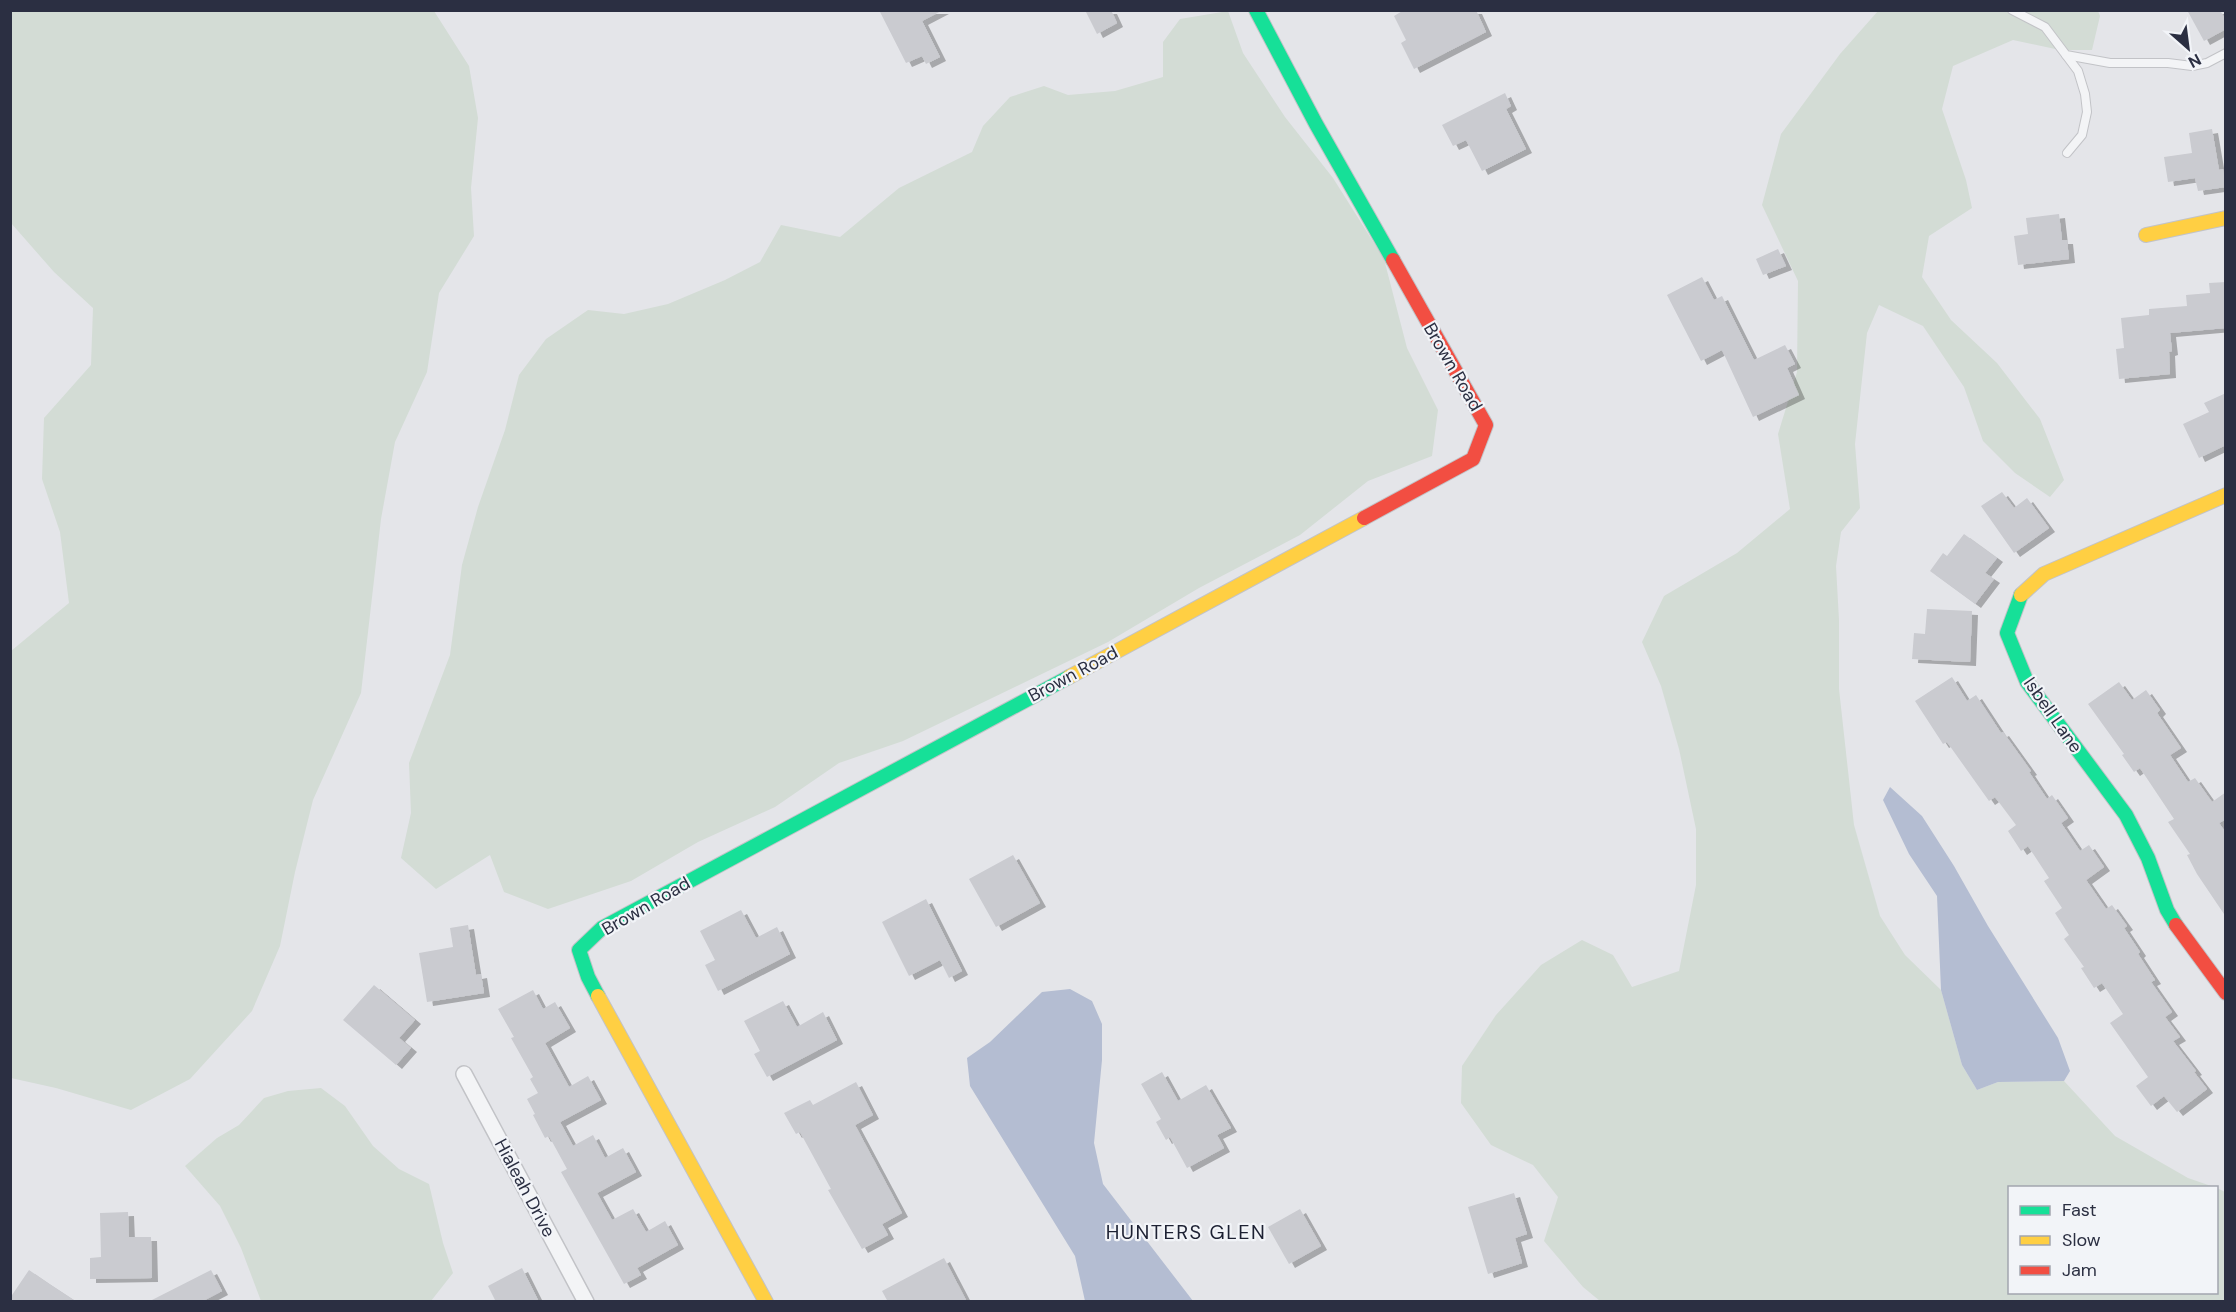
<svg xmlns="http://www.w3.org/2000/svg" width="2236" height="1312" viewBox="0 0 2236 1312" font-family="'DM Sans',sans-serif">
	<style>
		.green { fill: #d3dcd5 }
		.water { fill: #b4bdd2 }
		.building { fill: #cacbd0; filter: url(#shadow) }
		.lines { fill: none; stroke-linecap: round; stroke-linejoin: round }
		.lane-casing { stroke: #c2c3c7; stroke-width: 10 }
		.street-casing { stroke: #c2c3c7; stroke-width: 18 }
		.fast-casing { stroke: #c2c3c7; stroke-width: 16 }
		.slow-casing { stroke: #c2c3c7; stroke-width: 16 }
		.jam-casing { stroke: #c2c3c7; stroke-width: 16 }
		.lane { stroke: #f3f4f6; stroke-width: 8 }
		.street { stroke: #f3f4f6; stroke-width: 15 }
		.fast { stroke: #16e098; stroke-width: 14 }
		.slow { stroke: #ffcf43; stroke-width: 14 }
		.jam { stroke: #f24e42; stroke-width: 14 }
		.labels { text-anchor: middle; stroke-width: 4.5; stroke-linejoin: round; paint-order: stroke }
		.street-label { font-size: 18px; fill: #2b2f42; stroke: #f2f4f8 }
		.neighbourhood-label { font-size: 20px; letter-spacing: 1.5px; fill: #1d2133; stroke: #f2f4f8 }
	</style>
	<defs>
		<filter id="shadow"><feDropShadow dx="6" dy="4" stdDeviation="0" flood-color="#0004"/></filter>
	</defs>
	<rect width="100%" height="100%" fill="#e4e5e9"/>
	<!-- green -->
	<g class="green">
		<path d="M11,10L434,11L469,66L478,118L471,188L474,236L439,293L427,372L395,442L381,519L361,693L313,800L295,872L280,946L252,1011L190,1079L131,1110L56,1088L11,1078V651L69,603L60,532L42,479L44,418L91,365L93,308L54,272L11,223Z"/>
		<path d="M1228,11L1243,53L1285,117L1333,178L1384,259L1407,348L1438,410L1432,456L1368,481L1300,535L1199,588L1108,642L903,741L839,763L775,807L698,842L631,881L548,909L504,892L490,855L436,889L401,858L411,813L409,763L450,655L462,565L478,507L505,430L519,375L546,339L588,310L624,314L668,304L725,280L760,262L781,225L840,237L899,188L972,152L983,126L1010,97L1044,86L1068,95L1115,91L1163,77V42L1180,19Z"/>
		<path d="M1878,11H2098L2100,16L2092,50H2060L2013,40L1953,66L1942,109L1966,180L1972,208L1929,236L1922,277L1951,320L1997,363L2040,419L2064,480L2050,497L2015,473L1983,441L1964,387L1923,326L1879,305L1867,333L1855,444L1860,508L1841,532L1836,566L1839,620V689L1854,825L1880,916L1905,955L1941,990L1962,1065L1977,1090L1998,1082L2064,1081L2115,1136L2188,1178L2214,1187L2010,1188V1292H2216L2217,1188L2225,1192V1301H1600L1583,1287L1544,1241L1558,1197L1533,1165L1491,1145L1461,1103L1462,1066L1496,1015L1541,965L1582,940L1613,955L1632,987L1679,971L1696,885V829L1679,749L1661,686L1642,642L1664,596L1737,553L1790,509L1778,434L1797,372L1798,281L1762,205L1781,134L1840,54Z"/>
		<path d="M321,1088L345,1106L373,1146L399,1169L429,1184L443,1243L453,1273L431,1301H261L241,1248L220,1206L185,1166L217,1138L239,1125L264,1098L288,1091Z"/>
	</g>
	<!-- water -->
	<g class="water">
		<path d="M1890,787L1922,816L1954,866L1988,926L2058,1038L2070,1071L2064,1081L1998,1082L1977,1090L1962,1065L1941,990L1937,896L1909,854L1883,800Z"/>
		<path d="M1070,989L1092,1001L1102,1024V1060L1094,1143L1103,1184L1193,1301H1085L1075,1256L970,1086L967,1058L990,1042L1042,992Z"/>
	</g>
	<!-- building -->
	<g class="building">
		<path d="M879,10H943L922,21L940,57L926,64L922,56L906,63Z"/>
		<path d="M1085,10H1111L1117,23L1097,34Z"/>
		<path d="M1404,10H1476L1486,32L1414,69L1401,43L1406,40L1394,16Z"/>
		<path d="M2187,10H2220L2226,21V29L2204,41Z"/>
		<path d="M1505,93L1511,106L1506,109L1526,149L1482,171L1466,140L1453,146L1442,125Z"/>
		<path d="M2212,129L2219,170L2223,169L2226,187L2198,191L2195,178L2168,182L2164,157L2192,153L2189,133Z"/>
		<path d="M2059,214L2062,240H2067L2069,259L2018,265L2014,236L2028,234L2026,218Z"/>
		<path d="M1778,249L1786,266L1763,275L1756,259Z"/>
		<path d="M1702,277L1714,300L1722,296L1754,360L1785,345L1795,364L1787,368L1799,395L1753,417L1722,350L1701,361L1667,295Z"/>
		<path d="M2226,282V328L2170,333L2172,351L2169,352L2170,374L2119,379L2116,349L2124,348L2121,318L2149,315V309L2187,306L2186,295L2210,293L2209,283Z"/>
		<path d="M2226,393V445L2199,458L2183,424L2209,412L2204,403Z"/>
		<path d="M2002,492L2014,508L2027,498L2049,528L2014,553L1981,506Z"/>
		<path d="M1964,534L1997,558L1985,573L1994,579L1975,604L1930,571L1943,553L1947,556Z"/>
		<path d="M1927,609L1972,611L1970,662L1912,659L1914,633L1925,634Z"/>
		<path d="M1952,677L1967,701L1976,695L2001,733L2003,732L2031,771L2029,772L2047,799L2052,795L2068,818L2061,823L2080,851L2089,845L2104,867L2086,880L2106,909L2112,905L2127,926L2124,928L2140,952L2138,954L2155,980L2151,982L2172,1012L2165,1017L2180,1037L2173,1041L2196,1071L2194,1072L2207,1089L2177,1112L2164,1096L2151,1106L2136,1086L2148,1077L2110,1023L2123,1014L2102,983L2094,988L2081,968L2084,967L2064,939L2069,935L2055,913L2062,908L2044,881L2049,878L2028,846L2021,851L2008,831L2016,825L1995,797L1989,801L1947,742L1943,744L1915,701Z"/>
		<path d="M2119,682L2132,700L2146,690L2160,710L2157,713L2181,748L2170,755L2188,782L2195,778L2212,802L2226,792V819L2219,823L2226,833V917L2197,874L2187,855L2190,854L2168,822L2174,819L2140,768L2134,772L2122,755L2124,754L2088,704Z"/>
		<path d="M1013,855L1040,903L996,927L969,879Z"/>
		<path d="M926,899L962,971L949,978L940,960L909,976L882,922Z"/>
		<path d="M741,910L756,938L777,927L790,954L718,991L705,965L715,960L700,931Z"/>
		<path d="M468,925L476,975L481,974L484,993L427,1002L419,953L453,947L450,928Z"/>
		<path d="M374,985L415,1020L399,1038L411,1048L396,1065L343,1020Z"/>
		<path d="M533,990L543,1009L555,1002L570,1028L545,1043L569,1087L588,1076L601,1100L560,1122L573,1146L593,1135L605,1158L623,1148L636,1172L597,1193L612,1220L633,1209L646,1232L665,1221L678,1245L637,1268L641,1275L624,1284L561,1172L567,1169L549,1136L545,1138L533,1115L535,1114L527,1099L538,1093L530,1079L533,1077L511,1038L514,1037L498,1009Z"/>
		<path d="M783,1001L797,1027L823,1012L837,1040L767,1077L754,1054L760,1051L744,1021Z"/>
		<path d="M1162,1072L1178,1101L1206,1085L1231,1128L1217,1135L1224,1148L1187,1168L1170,1137L1166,1140L1156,1122L1161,1119L1141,1084Z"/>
		<path d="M856,1082L873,1115L855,1125L902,1213L882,1224L888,1235L862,1249L828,1190L831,1189L800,1132L796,1134L784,1113L810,1100L813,1105Z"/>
		<path d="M1514,1193L1527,1234L1515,1238L1522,1263L1488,1274L1468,1207Z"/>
		<path d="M1300,1209L1321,1246L1289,1264L1268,1227Z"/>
		<path d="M128,1212L129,1237H151L152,1278L90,1279V1258L101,1257L100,1213Z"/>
		<path d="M944,1258L967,1302H888L882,1291Z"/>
		<path d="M522,1268L539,1302H496L488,1286Z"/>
		<path d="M29,1270L45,1281L77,1302H10V1298Z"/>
		<path d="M211,1270L222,1291L201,1302H148Z"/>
	</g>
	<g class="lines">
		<defs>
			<g id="lane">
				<path d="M2012,10L2045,27L2066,55L2110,63H2168L2192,66L2207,63L2226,53"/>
				<path d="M2066,55L2078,71L2085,94L2087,112L2082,135L2067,153"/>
			</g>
			<path id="street" d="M464,1074L586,1302"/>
			<g id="fast">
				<path d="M1256,10L1316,124L1393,260"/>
				<path d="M2021,595L2007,633L2027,682L2126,815L2148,858L2167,910L2176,925"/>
				<path d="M598,996L588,977L579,950L602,928L1069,677"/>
			</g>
			<g id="slow">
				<path d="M2146,235L2226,218"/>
				<path d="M2021,595L2044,574L2226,495"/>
				<path d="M1069,677L1364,518"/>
				<path d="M598,996L766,1302"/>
			</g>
			<g id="jam">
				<path d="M1364,518L1473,459L1486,425L1393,260"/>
				<path d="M2176,925L2226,993"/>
			</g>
		</defs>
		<!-- lane casing -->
		<use href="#lane" class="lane-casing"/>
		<!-- street casing -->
		<use href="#street" class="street-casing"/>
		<!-- fast casing -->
		<use href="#fast" class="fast-casing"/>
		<!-- slow casing -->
		<use href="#slow" class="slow-casing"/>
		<!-- jam casing -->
		<use href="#jam" class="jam-casing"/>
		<!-- lane -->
		<use href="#lane" class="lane"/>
		<!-- street -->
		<use href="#street" class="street"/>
		<!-- fast -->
		<use href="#fast" class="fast"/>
		<!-- slow -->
		<use href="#slow" class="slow"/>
		<!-- jam -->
		<use href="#jam" class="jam"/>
	</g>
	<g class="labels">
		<!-- street labels -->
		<g class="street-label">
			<text transform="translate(1453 367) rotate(60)" y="6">Brown Road</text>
			<text transform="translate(1073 674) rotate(-28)" y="6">Brown Road</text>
			<text transform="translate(2053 715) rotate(55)" y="6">Isbell Lane</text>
			<text transform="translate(646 906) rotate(-30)" y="6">Brown Road</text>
			<text transform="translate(525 1188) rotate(62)" y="6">Hialeah Drive</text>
		</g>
		<!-- neighbourhood labels -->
		<g class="neighbourhood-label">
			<text x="1186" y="1239">HUNTERS GLEN</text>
		</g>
	</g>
	<!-- border -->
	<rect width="2236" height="1312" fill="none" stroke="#2b2f42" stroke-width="24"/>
	<!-- legend -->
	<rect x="2008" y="1186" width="210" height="108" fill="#f2f4f8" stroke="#a2a5af" stroke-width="1.5"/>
	<rect x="2020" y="1206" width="30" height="9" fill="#16e098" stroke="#a2a5af" stroke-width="1.5"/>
	<text x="2062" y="1216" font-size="18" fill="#2b2f42">Fast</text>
	<rect x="2020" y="1236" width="30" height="9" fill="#ffcf43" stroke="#a2a5af" stroke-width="1.5"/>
	<text x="2062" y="1246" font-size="18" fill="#2b2f42">Slow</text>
	<rect x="2020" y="1266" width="30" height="9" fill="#f24e42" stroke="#a2a5af" stroke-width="1.5"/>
	<text x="2062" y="1276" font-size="18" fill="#2b2f42">Jam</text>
	<!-- north arrow -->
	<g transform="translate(2188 48) rotate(152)" stroke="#f2f4f8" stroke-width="4.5" paint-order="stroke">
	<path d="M0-4.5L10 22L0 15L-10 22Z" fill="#2b2f42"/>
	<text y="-9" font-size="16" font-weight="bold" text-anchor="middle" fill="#2b2f42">N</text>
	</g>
</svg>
